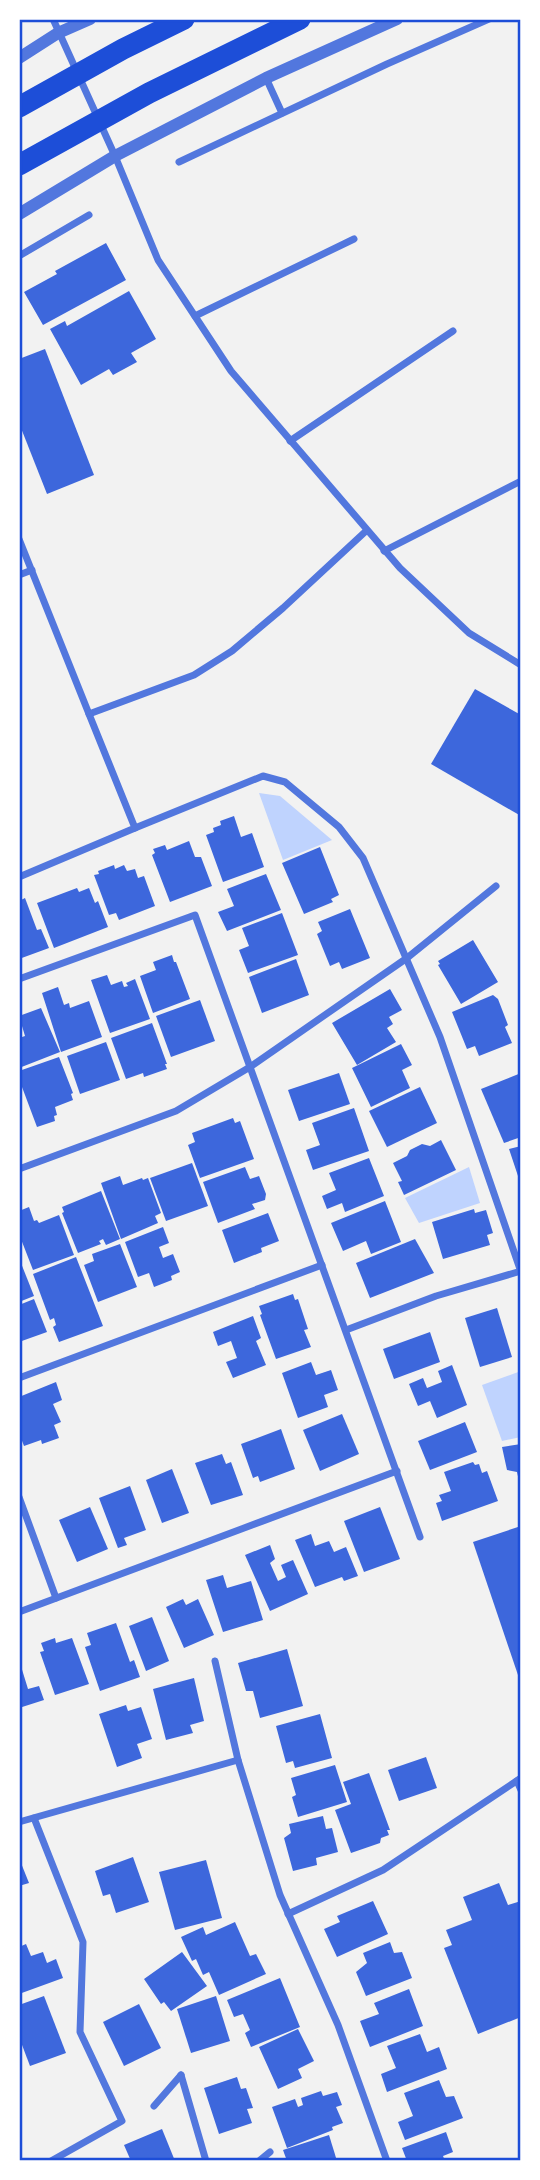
<svg xmlns="http://www.w3.org/2000/svg" width="540" height="2180" viewBox="0 0 540 2180" font-family="Montserrat,sans-serif">
	<style>
		.water { fill: #bfd3fe }
		.building { fill: #3d67dc }
		.lines { fill: none; stroke-linecap: round; stroke-linejoin: round }
		.minor { stroke: #5277de; stroke-width: 7 }
		.tertiary { stroke: #5277de; stroke-width: 12 }
		.motorway { stroke: #1d4ed8; stroke-width: 21 }
		.neatline { fill: none; stroke: #1d4ed8; stroke-width: 2.5 }
	</style>
	<rect width="100%" height="100%" fill="#f2f2f2"/>
	<!-- water -->
	<g class="water">
		<path d="M259,793L280,796L332,840L283,860Z"/>
		<path d="M469,1167L480,1203L419,1223L405,1198Z"/>
		<path d="M521,1371V1437L502,1441L482,1385Z"/>
	</g>
	<!-- building -->
	<g class="building">
		<path d="M106,243L126,280L43,325L24,292L57,274L55,271Z"/>
		<path d="M129,291L156,339L131,353L137,362L113,375L109,369L81,385L50,329L65,321L67,326Z"/>
		<path d="M45,349L94,475L47,494L19,423V359Z"/>
		<path d="M475,689L521,715V816L431,764Z"/>
		<path d="M234,816L241,837L252,833L264,867L223,882L206,835L214,832L213,828L221,825L220,821Z"/>
		<path d="M189,841L195,857H201L212,886L170,902L152,855L155,853L153,849L165,845L167,850Z"/>
		<path d="M320,847L339,895L331,899L333,902L304,914L282,863Z"/>
		<path d="M114,865L115,869L124,865L127,871L135,869L138,878L144,876L155,906L119,920L116,913L109,915L94,875L99,874L98,871Z"/>
		<path d="M266,874L281,910L227,931L218,912L234,906L227,889Z"/>
		<path d="M77,888L79,892L89,888L95,903L98,901L108,927L54,948L37,903Z"/>
		<path d="M25,898L37,930L41,929L49,948L19,959V901Z"/>
		<path d="M350,909L370,958L342,969L339,962L330,966L317,934L322,931L318,922Z"/>
		<path d="M282,913L298,955L248,973L239,950L249,946L242,928Z"/>
		<path d="M473,940L498,982L461,1004L438,965L440,964L438,961Z"/>
		<path d="M172,955L174,962H176L190,999L153,1013L140,976L156,970L153,962Z"/>
		<path d="M296,959L309,995L262,1013L249,977Z"/>
		<path d="M107,975L111,985L122,981L124,987L128,986L126,983L135,979L150,1019L110,1033L91,980Z"/>
		<path d="M58,987L64,1005L69,1003L70,1008L89,1001L102,1037L61,1052L42,993Z"/>
		<path d="M390,989L402,1010L389,1017L393,1024L387,1028L396,1042L357,1065L332,1023Z"/>
		<path d="M493,995L498,999L508,1025L505,1027L512,1043L479,1056L475,1046L467,1049L452,1012Z"/>
		<path d="M200,1000L215,1041L171,1057L156,1016Z"/>
		<path d="M41,1008L60,1052L19,1068V1038L25,1036L19,1016Z"/>
		<path d="M152,1023L167,1064H165L167,1069L144,1077L143,1073L126,1079L111,1038Z"/>
		<path d="M106,1042L120,1080L80,1094L67,1056Z"/>
		<path d="M401,1044L412,1065L402,1070L410,1088L371,1107L352,1068Z"/>
		<path d="M59,1057L73,1093L71,1094L73,1100L55,1107L57,1115L54,1116L55,1121L37,1127L19,1079V1071Z"/>
		<path d="M339,1073L350,1104L299,1121L288,1090Z"/>
		<path d="M521,1073V1137L504,1143L481,1089Z"/>
		<path d="M420,1087L437,1123L387,1147L369,1111Z"/>
		<path d="M354,1108L369,1151L313,1170L306,1150L320,1145L312,1123Z"/>
		<path d="M233,1118L235,1123L240,1121L254,1159L200,1178L188,1145L195,1142L192,1133Z"/>
		<path d="M441,1140L456,1170L404,1195L398,1182L402,1181L393,1163L407,1156L410,1150L422,1144L430,1146Z"/>
		<path d="M521,1146V1182H520L509,1149Z"/>
		<path d="M369,1158L384,1196L345,1212L342,1203L327,1209L322,1196L336,1190L329,1173Z"/>
		<path d="M192,1163L208,1206L166,1221L150,1178Z"/>
		<path d="M245,1167L250,1179L259,1176L266,1194L265,1200L252,1204L255,1209L218,1223L203,1182Z"/>
		<path d="M120,1176L123,1185L142,1178L143,1180L148,1178L161,1213L155,1216L158,1223L121,1239L101,1183Z"/>
		<path d="M101,1191L120,1239L106,1245L103,1239L99,1241L101,1244L78,1253L62,1213L64,1212L62,1207Z"/>
		<path d="M385,1201L401,1242L371,1254L366,1241L343,1251L331,1223Z"/>
		<path d="M29,1207L34,1221L37,1220L39,1223L59,1215L74,1255L33,1270L19,1234V1211Z"/>
		<path d="M474,1209L475,1213L486,1210L493,1233L487,1235L490,1245L443,1259L432,1222Z"/>
		<path d="M268,1213L279,1241L261,1248L262,1252L234,1263L222,1230Z"/>
		<path d="M163,1227L169,1243L159,1247L163,1258L173,1254L180,1272L171,1276L172,1280L154,1287L149,1273L138,1277L125,1242Z"/>
		<path d="M415,1239L434,1273L370,1298L356,1263Z"/>
		<path d="M120,1244L137,1287L98,1302L84,1265L94,1261L92,1254Z"/>
		<path d="M76,1257L103,1326L59,1342L53,1327L56,1325L54,1318L50,1320L33,1274Z"/>
		<path d="M19,1258L34,1296L19,1302Z"/>
		<path d="M293,1294L295,1300L298,1299L308,1329L304,1330L311,1347L276,1359L260,1315L262,1314L259,1306Z"/>
		<path d="M34,1299L47,1332L19,1342V1305Z"/>
		<path d="M497,1308L512,1357L480,1367L465,1318Z"/>
		<path d="M253,1316L261,1338L256,1341L266,1365L233,1378L226,1362L237,1358L231,1341L218,1346L213,1332Z"/>
		<path d="M430,1332L440,1362L394,1379L383,1349Z"/>
		<path d="M311,1362L316,1375L331,1370L338,1390L324,1395L328,1407L298,1418L282,1373Z"/>
		<path d="M452,1365L467,1405L437,1418L430,1401L418,1406L409,1384L423,1378L427,1388L442,1382L438,1371Z"/>
		<path d="M56,1382L62,1400L53,1404L61,1422L54,1425L59,1438L42,1444L41,1440L24,1446L19,1433V1397Z"/>
		<path d="M342,1414L359,1454L320,1471L303,1430Z"/>
		<path d="M465,1422L477,1452L430,1470L418,1441Z"/>
		<path d="M281,1429L295,1469L260,1482L258,1476L253,1478L241,1444Z"/>
		<path d="M521,1444V1485H520L517,1472L507,1470L502,1447Z"/>
		<path d="M222,1454L226,1464L231,1462L243,1495L211,1505L195,1463Z"/>
		<path d="M473,1462L475,1465L479,1464L482,1473L487,1471L498,1501L442,1521L436,1503L442,1501L439,1495L451,1491L444,1472Z"/>
		<path d="M172,1469L189,1513L162,1523L146,1480Z"/>
		<path d="M130,1486L146,1530L124,1538L127,1545L118,1548L99,1498Z"/>
		<path d="M90,1507L108,1549L77,1562L59,1520Z"/>
		<path d="M380,1507L400,1559L364,1572L344,1521Z"/>
		<path d="M521,1526V1681H520L473,1542Z"/>
		<path d="M311,1534L315,1546L329,1541L334,1552L346,1547L358,1576L344,1581L342,1577L315,1587L295,1540Z"/>
		<path d="M270,1545L275,1559L270,1563L278,1581L286,1577L281,1565L293,1560L308,1594L270,1611L245,1555Z"/>
		<path d="M223,1575L227,1588L251,1581L263,1620L223,1632L206,1580Z"/>
		<path d="M183,1599L186,1605L198,1599L214,1635L184,1648L166,1607Z"/>
		<path d="M152,1617L169,1661L146,1671L129,1626Z"/>
		<path d="M116,1623L130,1662L134,1660L140,1677L100,1691L85,1647L91,1645L87,1633Z"/>
		<path d="M55,1638L56,1643L72,1638L89,1684L55,1695L40,1652L44,1651L41,1643Z"/>
		<path d="M287,1649L303,1706L260,1718L253,1691H246L238,1663Z"/>
		<path d="M20,1663L28,1689L39,1686L44,1700L19,1708Z"/>
		<path d="M194,1678L204,1721L190,1725L193,1733L166,1740L153,1689Z"/>
		<path d="M126,1705L128,1711L141,1707L152,1739L137,1744L142,1758L117,1767L99,1714Z"/>
		<path d="M320,1714L332,1758L295,1768L293,1761L286,1763L276,1726Z"/>
		<path d="M426,1757L437,1788L399,1801L388,1770Z"/>
		<path d="M335,1765L347,1802L298,1817L292,1797L296,1795L291,1778Z"/>
		<path d="M369,1773L390,1830H387L389,1835L381,1838L380,1843L351,1853L335,1810L351,1804L343,1782Z"/>
		<path d="M323,1816L326,1829L332,1828L338,1852L316,1858L317,1865L293,1871L284,1838L291,1833L289,1824Z"/>
		<path d="M133,1857L149,1902L116,1913L110,1894L103,1896L95,1871Z"/>
		<path d="M19,1858L29,1883L19,1886Z"/>
		<path d="M206,1860L222,1918L175,1930L159,1872Z"/>
		<path d="M499,1883L508,1905L521,1901V2017L478,2034L444,1948L452,1945L446,1930L472,1920L463,1897Z"/>
		<path d="M373,1901L388,1934L337,1957L324,1929L340,1922L337,1916Z"/>
		<path d="M235,1922L250,1956L256,1954L266,1974L219,1995L209,1972L203,1975L196,1959L192,1961L181,1937L203,1927L206,1935Z"/>
		<path d="M390,1942L394,1953L402,1952L412,1978L366,1996L356,1972L367,1963L363,1953Z"/>
		<path d="M26,1944L31,1956L43,1952L47,1963L56,1959L63,1978L19,1994V1947Z"/>
		<path d="M182,1952L207,1986L171,2011L164,2002L161,2004L144,1979Z"/>
		<path d="M280,1978L300,2027L251,2047L245,2033L250,2030L243,2014L234,2017L227,2000Z"/>
		<path d="M409,1989L423,2026L370,2047L360,2021L379,2014L374,2003Z"/>
		<path d="M44,1996L66,2053L30,2066L19,2037V2005Z"/>
		<path d="M216,1996L230,2041L191,2053L177,2009Z"/>
		<path d="M139,2004L161,2048L124,2066L103,2022Z"/>
		<path d="M298,2029L314,2061L298,2069L302,2078L278,2089L259,2047Z"/>
		<path d="M420,2034L427,2052L439,2047L447,2069L387,2092L381,2074L396,2068L387,2046Z"/>
		<path d="M237,2077L241,2089L246,2088L253,2108L247,2109L252,2123L219,2134L204,2088Z"/>
		<path d="M439,2080L446,2097L454,2096L463,2118L405,2140L398,2122L413,2116L404,2093Z"/>
		<path d="M321,2091L323,2096L337,2092L342,2105L336,2107L343,2123L332,2127L333,2130L287,2148L272,2107L295,2099L298,2107L303,2105L301,2098Z"/>
		<path d="M162,2129L175,2161H131L124,2145Z"/>
		<path d="M446,2132L453,2152L443,2156L445,2161H407L402,2148Z"/>
		<path d="M329,2135L337,2161H287L283,2150Z"/>
	</g>
	<g class="lines">
		<!-- minor -->
		<g class="minor">
			<path d="M53,19L115,156L158,260L231,371L400,568L469,633L521,665"/>
			<path d="M266,78L282,113"/>
			<path d="M179,162L387,64L489,19"/>
			<path d="M19,256L89,215"/>
			<path d="M195,316L354,239"/>
			<path d="M290,441L453,331"/>
			<path d="M19,539L89,714L194,675L232,651L283,608L366,531"/>
			<path d="M384,551L521,481"/>
			<path d="M19,575L32,570"/>
			<path d="M135,828L263,776L285,782L339,827L363,858L440,1037L521,1272"/>
			<path d="M19,877L135,828L89,714"/>
			<path d="M19,979L195,915L420,1537"/>
			<path d="M19,1169L176,1111L250,1067L407,958L496,886"/>
			<path d="M346,1330L436,1296L521,1271"/>
			<path d="M19,1378L322,1265"/>
			<path d="M19,1497L56,1598"/>
			<path d="M19,1612L397,1471"/>
			<path d="M215,1661L238,1760L280,1895L338,2025L387,2161"/>
			<path d="M517,1781L521,1790"/>
			<path d="M34,1818L83,1942L80,2032L122,2121L51,2161"/>
			<path d="M19,1822L238,1760"/>
			<path d="M288,1914L383,1870L521,1778"/>
			<path d="M181,2075L206,2161"/>
			<path d="M154,2106L181,2075"/>
			<path d="M259,2161L270,2152"/>
		</g>
		<!-- tertiary -->
		<g class="tertiary">
			<path d="M19,58L58,33L90,19"/>
			<path d="M19,214L115,156L266,78L397,19"/>
		</g>
		<!-- motorway -->
		<g class="motorway">
			<path d="M19,107L123,49L184,19"/>
			<path d="M19,165L149,93L300,19"/>
		</g>
	</g>
	<!-- border -->
	<rect width="540" height="2180" fill="none" stroke="#ffffff" stroke-width="42"/>
	<rect x="21" y="21" width="498" height="2138" class="neatline"/>
</svg>
